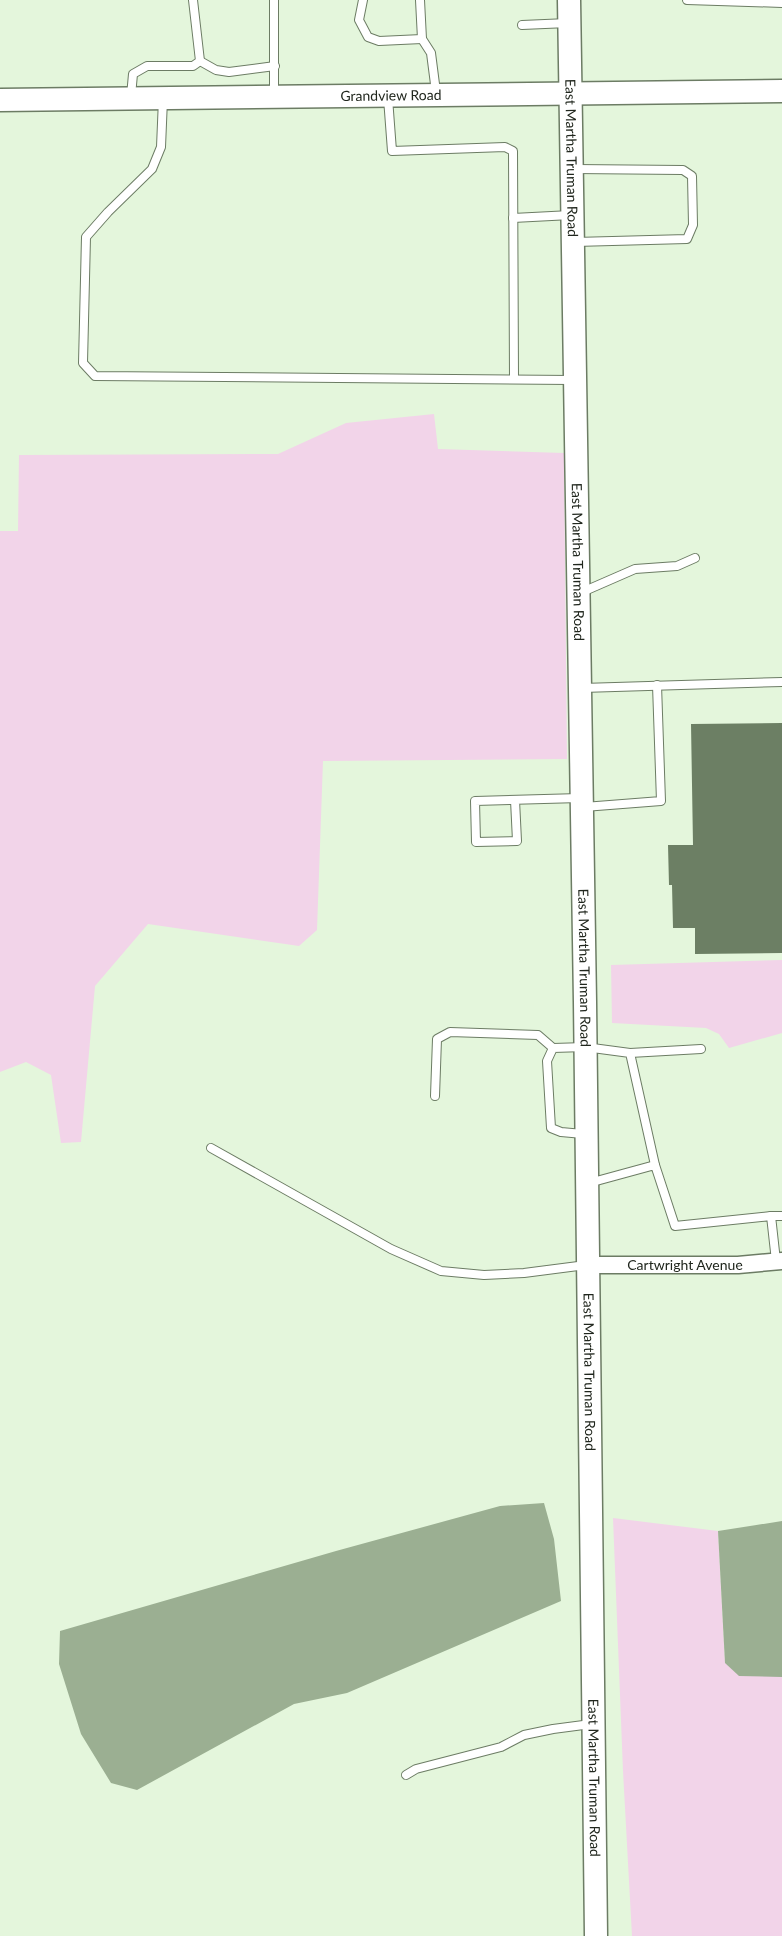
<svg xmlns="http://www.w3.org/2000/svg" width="782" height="1936" viewBox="0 0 782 1936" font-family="Lato,sans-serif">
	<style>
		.green { fill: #f2d4e9 }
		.water { fill: #9baf92 }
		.building { fill: #6c7f64 }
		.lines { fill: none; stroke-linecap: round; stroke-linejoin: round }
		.lane-casing { stroke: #6c7c64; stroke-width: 10 }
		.street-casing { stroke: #6c7c64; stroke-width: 19 }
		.secondary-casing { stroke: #6c7c64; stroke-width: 25 }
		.lane { stroke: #fff; stroke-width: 8 }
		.street { stroke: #fff; stroke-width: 16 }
		.secondary { stroke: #fff; stroke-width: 22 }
		.labels { text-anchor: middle; stroke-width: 4; stroke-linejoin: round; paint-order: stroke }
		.street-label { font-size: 14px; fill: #20261d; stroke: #e4f6dc }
	</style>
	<rect width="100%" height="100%" fill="#e4f6dc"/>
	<!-- green -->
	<g class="green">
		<path d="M434,414L438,449L564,453L567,759L323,761L317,930L299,946L148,924L95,986L81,1142L61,1143L51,1075L26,1062L0,1072V531H18L19,455L278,454L346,423Z"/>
		<path d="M782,960V1033L729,1048L719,1034L706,1028L612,1023L611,965Z"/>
		<path d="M613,1518L718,1531L725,1663L782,1677V1936H632L623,1771Z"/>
	</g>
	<!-- water -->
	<g class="water">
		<path d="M544,1503L554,1539L561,1601L347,1693L294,1704L137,1790L111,1783L81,1734L59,1664L60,1631L336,1551L500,1506Z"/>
		<path d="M782,1521V1677L739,1676L725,1663L718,1531Z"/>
	</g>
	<!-- building -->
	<path class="building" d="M782,723V953L695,954V928H673L672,885H669L668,845H693L691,724Z"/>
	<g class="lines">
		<defs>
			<g id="lane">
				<path d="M363,0L359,20L368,37L379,41L422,39"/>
				<path d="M420,0L422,39L431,53L436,92"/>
				<path d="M687,0L782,3"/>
				<path d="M522,25L568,23"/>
				<path d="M200,61L216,70L229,72L275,66"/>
				<path d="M274,95V0"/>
				<path d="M131,96L133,74L147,66H193L200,61L193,0"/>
				<path d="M388,98L392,151L505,147L513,151L514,379"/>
				<path d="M163,99L161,147L152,169L108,212L86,237L83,363L95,376L573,380"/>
				<path d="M574,169L683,170L692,176L693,225L687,239L575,242"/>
				<path d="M513,218L571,215"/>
				<path d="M580,593L635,569L677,566L695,558"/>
				<path d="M582,688L782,682"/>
				<path d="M515,800L517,841L476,842L475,801L580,798"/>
				<path d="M584,807L661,801L657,685"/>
				<path d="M630,1053L701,1049"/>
				<path d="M435,1096L437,1039L450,1032L538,1035L553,1048"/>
				<path d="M583,1134L561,1132L551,1128L547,1061L553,1048L585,1047L630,1053L655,1165"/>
				<path d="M211,1148L391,1249L441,1271L484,1275L524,1273L586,1265"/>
				<path d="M589,1183L655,1165L675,1226L771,1216L776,1261"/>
				<path d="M771,1216H782"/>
				<path d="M406,1775L416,1769L501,1747L524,1735L553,1729L591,1724"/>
			</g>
			<g id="street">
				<path id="s1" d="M586,1265H738L782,1261"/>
			</g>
			<g id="secondary">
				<path id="s2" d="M569,0L585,1002L596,1936"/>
				<path id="s3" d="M0,100L782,91"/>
			</g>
		</defs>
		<!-- lane casing -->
		<use href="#lane" class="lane-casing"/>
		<!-- street casing -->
		<use href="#street" class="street-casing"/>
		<!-- secondary casing -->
		<use href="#secondary" class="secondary-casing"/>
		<!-- lane -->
		<use href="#lane" class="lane"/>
		<!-- street -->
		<use href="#street" class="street"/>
		<!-- secondary -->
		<use href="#secondary" class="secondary"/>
	</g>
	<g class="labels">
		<!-- street labels -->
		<g class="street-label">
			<text dy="5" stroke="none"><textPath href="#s3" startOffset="391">Grandview Road</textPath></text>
			<text dy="5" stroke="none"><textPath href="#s2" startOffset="158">East Martha Truman Road</textPath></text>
			<text dy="5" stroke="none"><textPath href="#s2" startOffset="562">East Martha Truman Road</textPath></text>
			<text dy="5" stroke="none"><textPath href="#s2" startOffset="968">East Martha Truman Road</textPath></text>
			<text dy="5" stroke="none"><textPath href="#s1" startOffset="99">Cartwright Avenue</textPath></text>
			<text dy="5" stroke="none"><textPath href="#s2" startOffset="1372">East Martha Truman Road</textPath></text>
			<text dy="5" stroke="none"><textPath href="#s2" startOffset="1778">East Martha Truman Road</textPath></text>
		</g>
	</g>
</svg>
